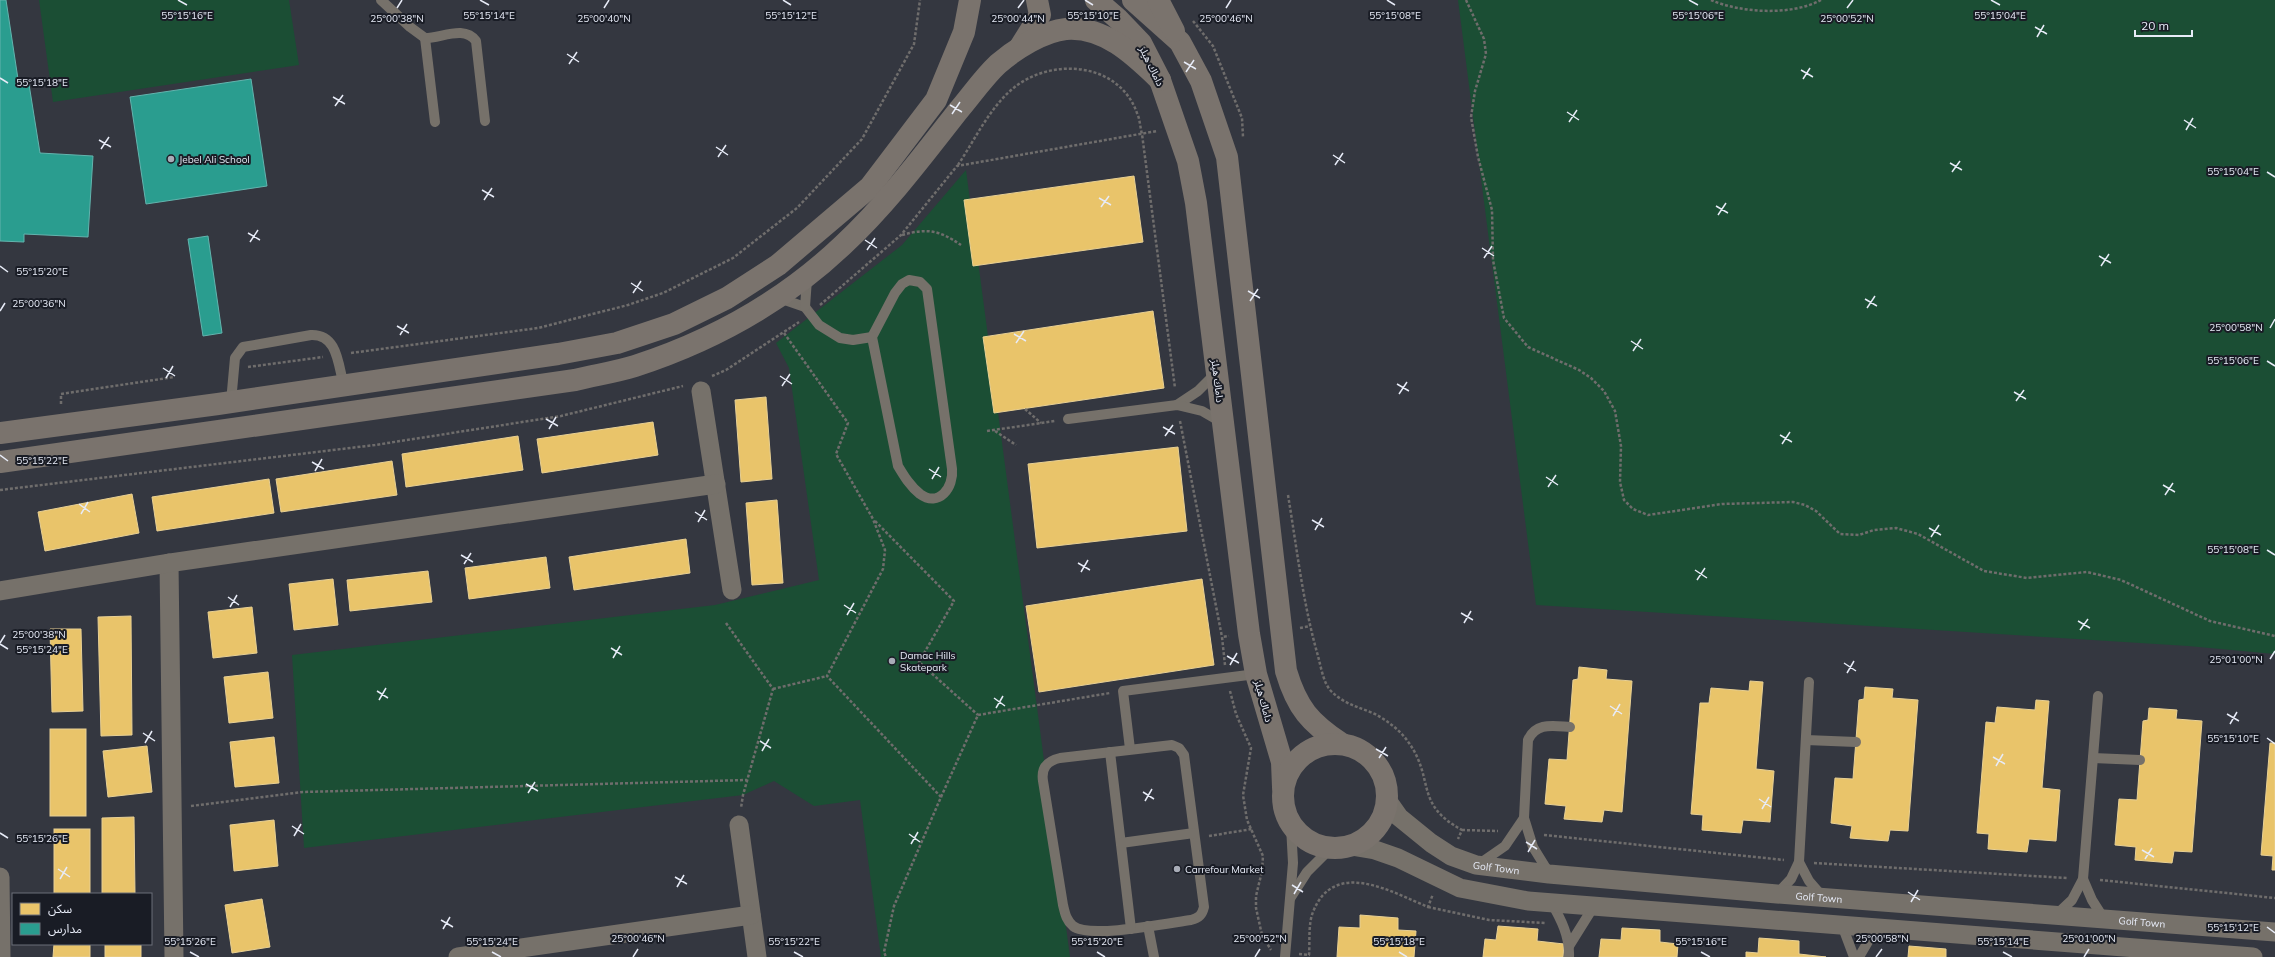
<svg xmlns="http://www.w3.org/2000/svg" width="2275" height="957" viewBox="0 0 2275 957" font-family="Mulish,'Noto Sans Arabic',sans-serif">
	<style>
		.green { fill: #1b4e34 }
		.homes { fill: #e9c46a; stroke: #e8d094 }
		.schools { fill: #2a9d8f; stroke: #63b4ae }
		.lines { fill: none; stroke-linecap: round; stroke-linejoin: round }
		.path { stroke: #6f6d6c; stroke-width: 2.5; stroke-dasharray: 3 2; stroke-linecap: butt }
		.lane { stroke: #76716a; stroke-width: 10 }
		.street { stroke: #76716a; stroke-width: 19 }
		.secondary { stroke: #7a736d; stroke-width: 22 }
		.ticks { fill: none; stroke: #e7ebf7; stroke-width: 1.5 }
		.poi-dot { fill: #a8acb7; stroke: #191c25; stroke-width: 1.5 }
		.labels { text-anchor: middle; stroke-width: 4; stroke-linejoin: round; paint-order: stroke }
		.street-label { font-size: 10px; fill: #e7ebf7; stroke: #191c25 }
		.poi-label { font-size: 10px; fill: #e7ebf7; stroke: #191c25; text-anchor: start }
		.ticks-label { font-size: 10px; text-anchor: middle; fill: #e7ebf7; stroke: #191c25; stroke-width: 4; stroke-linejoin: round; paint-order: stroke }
	</style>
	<rect width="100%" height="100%" fill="#343740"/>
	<!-- green -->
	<g class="green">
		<path d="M39,0H289L299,65L53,102Z"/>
		<path d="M1458,0H2275V654L2188,646L1536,605Z"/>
		<path d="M966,170L1070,957H881L860,800L814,806L774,781L743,795L304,848L292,655L715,605L819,580L789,368L776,343L902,245Z"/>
	</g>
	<!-- homes -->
	<g class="homes">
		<path d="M1134,176L1143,242L973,266L964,200Z"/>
		<path d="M1153,311L1164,388L994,413L983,337Z"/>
		<path d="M766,397L772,479L741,482L735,400Z"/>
		<path d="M653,422L658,455L542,473L537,439Z"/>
		<path d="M518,436L523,470L406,487L402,454Z"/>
		<path d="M1178,447L1187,531L1037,548L1028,464Z"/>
		<path d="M392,461L397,495L281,512L276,479Z"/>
		<path d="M269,479L274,513L157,531L152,497Z"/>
		<path d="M132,494L139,533L45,551L38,512Z"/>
		<path d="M777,500L783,583L752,585L746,503Z"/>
		<path d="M686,539L690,573L574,590L569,557Z"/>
		<path d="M546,557L550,588L469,599L465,568Z"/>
		<path d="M428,571L432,602L350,611L347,580Z"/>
		<path d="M333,579L338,625L294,630L289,584Z"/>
		<path d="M1202,579L1214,665L1039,692L1026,606Z"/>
		<path d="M252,607L257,653L213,658L208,612Z"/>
		<path d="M131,616L132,735L101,736L98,617Z"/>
		<path d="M50,629H81L83,711L52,712Z"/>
		<path d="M1579,667L1607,670L1606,679L1632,681L1622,812L1604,810L1602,822L1564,819L1566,806L1545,804L1549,759L1567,760L1573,680L1578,679Z"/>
		<path d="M268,672L273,718L229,723L224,677Z"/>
		<path d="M1750,681L1763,682L1756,769L1774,771L1770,822L1743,820L1741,833L1702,830L1703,815L1691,814L1700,703H1709L1711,688L1749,691Z"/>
		<path d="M1865,687L1893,689L1892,698L1918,700L1908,831L1890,830L1888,841L1850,838L1852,826L1831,823L1835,778L1853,779L1859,700L1864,699Z"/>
		<path d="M2036,700L2049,701L2042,788L2060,790L2056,841L2029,839L2027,852L1988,849L1989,834L1977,833L1986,722L1995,723L1997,707L2035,710Z"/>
		<path d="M2149,708L2177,710L2176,719L2202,721L2192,852L2174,851L2172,863L2135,860L2136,847L2115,845L2119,799L2137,800L2143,721L2148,720Z"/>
		<rect x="50" y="729" width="36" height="87"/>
		<path d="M274,737L279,783L235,787L230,742Z"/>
		<path d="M2270,743H2275V870H2272L2273,856L2261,855Z"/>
		<path d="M147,746L152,792L108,797L103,751Z"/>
		<path d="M134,817L135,894H102V818Z"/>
		<path d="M274,820L278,866L234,871L230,825Z"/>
		<rect x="54" y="829" width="36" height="65"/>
		<path d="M262,899L270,947L232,953L225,905Z"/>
		<path d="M1360,915L1398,918V930L1416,931L1414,957H1337L1339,927L1360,928Z"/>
		<path d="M1498,926L1538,929L1537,941L1564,944L1563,957H1483L1485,939L1496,940Z"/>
		<path d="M1622,928L1660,930V942L1678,944L1677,957H1599L1601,939L1621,940Z"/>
		<path d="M1759,938L1799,941V954L1826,957H1746V952L1758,953Z"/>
		<path d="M54,944H90V957H53Z"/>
		<rect x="105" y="944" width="36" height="13"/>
		<path d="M1909,946L1946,949V957H1908Z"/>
	</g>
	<!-- schools -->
	<g class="schools">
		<path d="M0,0H6L18,79L28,78L40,153L93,156L88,237L24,234V242L0,241Z"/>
		<path d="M251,79L267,186L146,204L130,97Z"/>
		<path d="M208,236L222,333L203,336L188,239Z"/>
	</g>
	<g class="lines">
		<!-- path -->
		<g class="path">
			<path d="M1466,0L1484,39L1486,54L1475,91L1471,117L1478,157L1492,210L1493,260L1504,318L1528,347L1579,370L1591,378L1604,391L1615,411L1621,446L1620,482L1624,500L1633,509L1648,515L1722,504L1793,502L1805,505L1816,511L1840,534L1859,535L1874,530L1896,528L1918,534L1984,571L2027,578L2087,572L2121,580L2210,621L2275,636"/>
			<path d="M1711,0C1740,13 1792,16 1821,0"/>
			<path d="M1193,21L1213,46L1242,118L1243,137"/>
			<path d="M958,165C974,141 988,111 1010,91C1047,57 1118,60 1137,113C1140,119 1140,127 1142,134L1175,388"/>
			<path d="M902,235C927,228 939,230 961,245"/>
			<path d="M820,305L901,235L957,166L1157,131"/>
			<path d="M784,333L848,423L836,454L873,519L885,550L883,569L827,676L941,797L894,906L884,952L886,957"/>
			<path d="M351,353L538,328L628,305L663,293L733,258L797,208L862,139L914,44L920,0"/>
			<path d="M248,367L323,357"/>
			<path d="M712,376L726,370L799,322"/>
			<path d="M61,404V394L174,377"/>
			<path d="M1025,409L1041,423"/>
			<path d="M1180,421L1222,637"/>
			<path d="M987,431L1055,421"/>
			<path d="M995,431L1016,445"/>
			<path d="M0,490L375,445L561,416L683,386"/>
			<path d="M1288,495C1297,549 1303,604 1318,656C1321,667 1323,681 1330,690C1343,704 1359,707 1375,714C1388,721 1401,731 1409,743C1435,780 1414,804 1462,830L1458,839"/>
			<path d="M875,521L954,601L919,662L978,715"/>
			<path d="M726,623L773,689L743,795L741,808"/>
			<path d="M1300,628L1310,626"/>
			<path d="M1225,665L1222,637L1229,636"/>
			<path d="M773,689L827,676"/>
			<path d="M1230,691L1236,714L1251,748L1243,795L1247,820L1263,856L1262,871L1256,896V908L1262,935L1271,950"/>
			<path d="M941,797L978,715L1110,693"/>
			<path d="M191,806L303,792L747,780"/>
			<path d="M1462,830L1498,831"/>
			<path d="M1544,835L1784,860"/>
			<path d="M1209,836L1252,829"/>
			<path d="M1814,863L2067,878"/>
			<path d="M2100,880L2275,898"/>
			<path d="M1428,907L1489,920L1546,923"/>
			<path d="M1299,954L1309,955C1310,942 1308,924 1313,912C1334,858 1392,892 1428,907L1433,894"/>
		</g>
		<!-- lane -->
		<g class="lane">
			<path d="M381,0L410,27L425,38C442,38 464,25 476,41L485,121"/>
			<path d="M425,38L435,122"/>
			<path d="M909,280L920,282L927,289L952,469C954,487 939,508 920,494C910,486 904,476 898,466L872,337L895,293L902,284Z"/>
			<path d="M779,298L805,307L819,325L840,338L853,340L872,337"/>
			<path d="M805,307L807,279"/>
			<path d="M231,402L235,358L243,347L311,335C338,334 338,365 344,386"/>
			<path d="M1177,405L1198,391L1216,373"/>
			<path d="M1068,419L1177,405L1202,411L1221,422"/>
			<path d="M1806,740L1856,742"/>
			<path d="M1172,745L1179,748L1184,755L1204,907C1202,915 1199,918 1191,920C1169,923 1089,939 1073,926C1066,920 1065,913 1063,905L1043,781C1041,768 1047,761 1060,758Z"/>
			<path d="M1130,749L1123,691L1256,674"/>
			<path d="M1110,752L1131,929"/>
			<path d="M2093,758L2140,760"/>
			<path d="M1121,843L1194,833"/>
			<path d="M1799,862L1809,881L1822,896"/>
			<path d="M1479,864L1505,846L1524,818"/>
			<path d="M1549,873L1533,847L1524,818L1528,740C1536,722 1553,726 1570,727"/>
			<path d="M2083,879L2092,900L2104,919"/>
			<path d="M1777,894L1791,879L1799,862L1809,682"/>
			<path d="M1291,897L1307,872L1330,849"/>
			<path d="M1551,902C1561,919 1570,937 1569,957"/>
			<path d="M2055,916L2072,900L2083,879L2098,696"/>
			<path d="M1842,925L1854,957"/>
			<path d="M1148,926L1154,957"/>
			<path d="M1569,946L1594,906"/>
			<path d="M1285,957L1293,863L1291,826"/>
			<path d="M1859,957L1876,928"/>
		</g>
		<!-- street -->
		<g class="street">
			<path d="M701,391L732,590"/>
			<path d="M169,563L174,957"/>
			<path d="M0,591L169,563L716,484"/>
			<path id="s1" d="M1387,800L1399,817L1431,843L1451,856L1476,865L1549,874L1777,894L2275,932"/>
			<path d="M739,825L757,957"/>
			<path d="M1351,846L1375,850L1398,858L1460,888L1528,901L2253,957"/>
			<path d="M0,877L1,957"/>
			<path d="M458,957L751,915"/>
		</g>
		<!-- secondary -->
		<g class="secondary">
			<path d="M1096,0L1118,19L1141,43L1160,80L1188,161L1196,203L1249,634L1256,674L1282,762L1283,787"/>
			<path d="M1133,0L1180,42L1201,81L1227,157L1286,671C1297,708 1310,723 1342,744"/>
			<path d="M1158,0L1174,31"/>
			<path d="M1020,47L1040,15L1037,0"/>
			<path d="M0,433L218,404L558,354L617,343L674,324L727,298L778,265L870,187L936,100L964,32L970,0"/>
			<path d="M0,462L575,380C595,375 616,372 635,366C712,341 784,301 843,245C886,205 922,157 958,111C971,96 983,78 998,64C1015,49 1044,31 1066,29C1105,26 1135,56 1160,80"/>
			<circle cx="1335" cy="796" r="52"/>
		</g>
	</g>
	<!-- ticks -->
	<path class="ticks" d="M178,0L187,5M480,0L489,5M783,0L791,5M1085,0L1093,5M1387,0L1395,5M1689,0L1698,5M1991,0L2000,5M397,8L402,0M604,8L609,0M1018,8L1024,0M1226,8L1231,0M1847,8L1853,0M2035,27L2047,34M2037,37L2044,25M567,54L579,62M1184,62L1196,69M569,64L577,52M1801,70L1813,77M1186,72L1194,60M0,78L8,83M1803,79L1810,68M333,97L345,104M950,105L962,112M335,106L343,95M1567,112L1579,120M952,114L960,102M2184,120L2196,128M1569,122L1577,110M2186,130L2193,118M99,140L111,147M716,147L728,155M101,149L109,137M1333,155L1345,163M718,157L726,145M1950,163L1962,170M1335,165L1343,153M1952,172L1960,161M2267,172L2275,177M482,190L494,197M1099,198L1111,205M484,200L492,188M1716,206L1728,213M1101,207L1109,196M1718,215L1726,203M248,233L260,240M865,240L877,248M250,242L258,230M1482,248L1494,256M867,250L875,238M2099,256L2111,263M1484,258L1492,246M0,266L8,272M2101,266L2109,254M631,283L643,291M1248,291L1260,298M633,293L641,281M1865,299L1877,306M1250,301L1258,289M1867,308L1875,296M0,311L5,303M397,326L409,333M2270,328L2275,319M1014,334L1026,341M400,335L407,324M1631,341L1643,349M1016,343L1024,331M1633,351L1641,339M2267,361L2275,366M163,368L175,376M780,376L792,384M166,378L173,366M1397,384L1409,391M782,386L790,374M2014,392L2026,399M1399,394L1407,382M2016,401L2024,390M546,419L558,426M1163,427L1175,434M549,429L556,417M1780,435L1792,442M1165,436L1173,425M1782,444L1790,432M0,455L8,461M312,462L324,469M929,469L941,477M315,471L322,459M1546,477L1558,485M932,479L939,467M2163,485L2175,492M1548,487L1556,475M2165,495L2173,483M79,504L90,512M695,512L707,520M81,514L88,502M1312,520L1324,527M698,522L705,510M1929,528L1941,535M1315,530L1322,518M1931,537L1939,525M2267,550L2275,555M461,555L473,562M1078,563L1090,570M464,564L471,553M1695,570L1707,578M1081,572L1088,560M1697,580L1705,568M228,597L239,605M844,605L856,613M230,607L237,595M1461,613L1473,620M847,615L854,603M2078,621L2090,628M1464,623L1471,611M2080,630L2088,619M0,643L5,635M0,644L8,649M611,648L622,655M1227,656L1239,663M613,658L620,646M2270,659L2275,651M1844,663L1856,671M1230,665L1237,653M1847,673L1854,661M377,691L388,698M994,698L1005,706M379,700L386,688M1610,706L1622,714M996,708L1003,696M2227,714L2239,721M1613,716L1620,704M2230,724L2237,712M143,733L155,741M2267,738L2275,744M760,741L771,748M145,743L152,731M1376,749L1388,756M762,751L769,739M1993,757L2005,764M1379,758L1386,747M1996,766L2003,754M526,784L538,791M1143,792L1154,799M528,793L535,782M1759,799L1771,807M1145,801L1152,789M1762,809L1769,797M292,826L304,834M0,833L8,838M909,834L920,842M294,836L301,824M1526,842L1537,849M911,844L918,832M2142,850L2154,857M1528,852L1535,840M2145,859L2152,848M58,869L70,877M675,877L687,884M60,879L67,867M1292,885L1303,892M677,887L684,875M1908,892L1920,900M1294,894L1301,882M1911,902L1918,890M441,920L453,927M2267,927L2275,933M443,929L450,917M190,952L199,957M492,952L501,957M794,952L803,957M1097,952L1105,957M1399,952L1407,957M1701,952L1710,957M2003,952L2012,957M633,957L638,949M1255,957L1260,949M1876,957L1882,949M2084,957L2089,949"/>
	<!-- markers -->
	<g class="poi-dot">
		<circle cx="171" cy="159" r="4"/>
		<circle cx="892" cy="661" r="4"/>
		<circle cx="1177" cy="869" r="4"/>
	</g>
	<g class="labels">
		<!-- street labels -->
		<g class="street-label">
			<text transform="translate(1152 66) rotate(64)" y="4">داماك هيلز</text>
			<text transform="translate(1218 381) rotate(83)" y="4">داماك هيلز</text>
			<text transform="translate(1264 701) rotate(75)" y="4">داماك هيلز</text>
			<text dy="4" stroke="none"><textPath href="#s1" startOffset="133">Golf Town</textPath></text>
			<text dy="4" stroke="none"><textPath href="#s1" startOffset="457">Golf Town</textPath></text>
			<text dy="4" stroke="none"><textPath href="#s1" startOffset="781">Golf Town</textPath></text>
		</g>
		<!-- poi labels -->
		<g class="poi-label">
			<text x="179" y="163">Jebel Ali School</text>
			<text x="900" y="659">Damac Hills<tspan x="900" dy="12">Skatepark</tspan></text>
			<text x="1185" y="873">Carrefour Market</text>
		</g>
	</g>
	<g class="ticks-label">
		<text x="1093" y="19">55°15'10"E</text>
		<text x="2000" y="19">55°15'04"E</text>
		<text x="187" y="19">55°15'16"E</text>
		<text x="489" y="19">55°15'14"E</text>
		<text x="791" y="19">55°15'12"E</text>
		<text x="1395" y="19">55°15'08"E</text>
		<text x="1698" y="19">55°15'06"E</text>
		<text x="397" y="22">25°00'38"N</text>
		<text x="604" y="22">25°00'40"N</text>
		<text x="1018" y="22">25°00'44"N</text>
		<text x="1226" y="22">25°00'46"N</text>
		<text x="1847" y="22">25°00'52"N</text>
		<text x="42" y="86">55°15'18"E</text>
		<text x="2233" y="175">55°15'04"E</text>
		<text x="42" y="275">55°15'20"E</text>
		<text x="39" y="307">25°00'36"N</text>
		<text x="2236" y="331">25°00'58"N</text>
		<text x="2233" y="364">55°15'06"E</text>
		<text x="42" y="464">55°15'22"E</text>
		<text x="2233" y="553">55°15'08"E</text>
		<text x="39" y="638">25°00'38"N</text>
		<text x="42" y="653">55°15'24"E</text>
		<text x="2236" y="663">25°01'00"N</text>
		<text x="2233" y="742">55°15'10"E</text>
		<text x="42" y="842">55°15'26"E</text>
		<text x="2233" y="931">55°15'12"E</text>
		<text x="638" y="942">25°00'46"N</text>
		<text x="1260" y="942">25°00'52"N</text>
		<text x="1882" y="942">25°00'58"N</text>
		<text x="2089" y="942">25°01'00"N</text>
		<text x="190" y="945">55°15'26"E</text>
		<text x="492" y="945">55°15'24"E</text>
		<text x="794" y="945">55°15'22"E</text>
		<text x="1097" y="945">55°15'20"E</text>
		<text x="1399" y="945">55°15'18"E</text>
		<text x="1701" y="945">55°15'16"E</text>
		<text x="2003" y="945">55°15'14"E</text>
	</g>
	<!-- legend -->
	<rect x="12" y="893" width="140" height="52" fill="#191c25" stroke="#6b6f79"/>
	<rect x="20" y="903" width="20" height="12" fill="#e9c46a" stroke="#6b6f79"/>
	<text x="48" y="913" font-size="12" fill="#e7ebf7">سكن</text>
	<rect x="20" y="923" width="20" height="12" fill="#2a9d8f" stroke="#6b6f79"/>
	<text x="48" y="933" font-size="12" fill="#e7ebf7">مدارس</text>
	<!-- scale -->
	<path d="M2135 30v6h57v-6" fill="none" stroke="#e7ebf7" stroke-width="2"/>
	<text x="2141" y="30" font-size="12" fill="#e7ebf7" stroke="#191c25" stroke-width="3" paint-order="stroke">20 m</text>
</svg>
